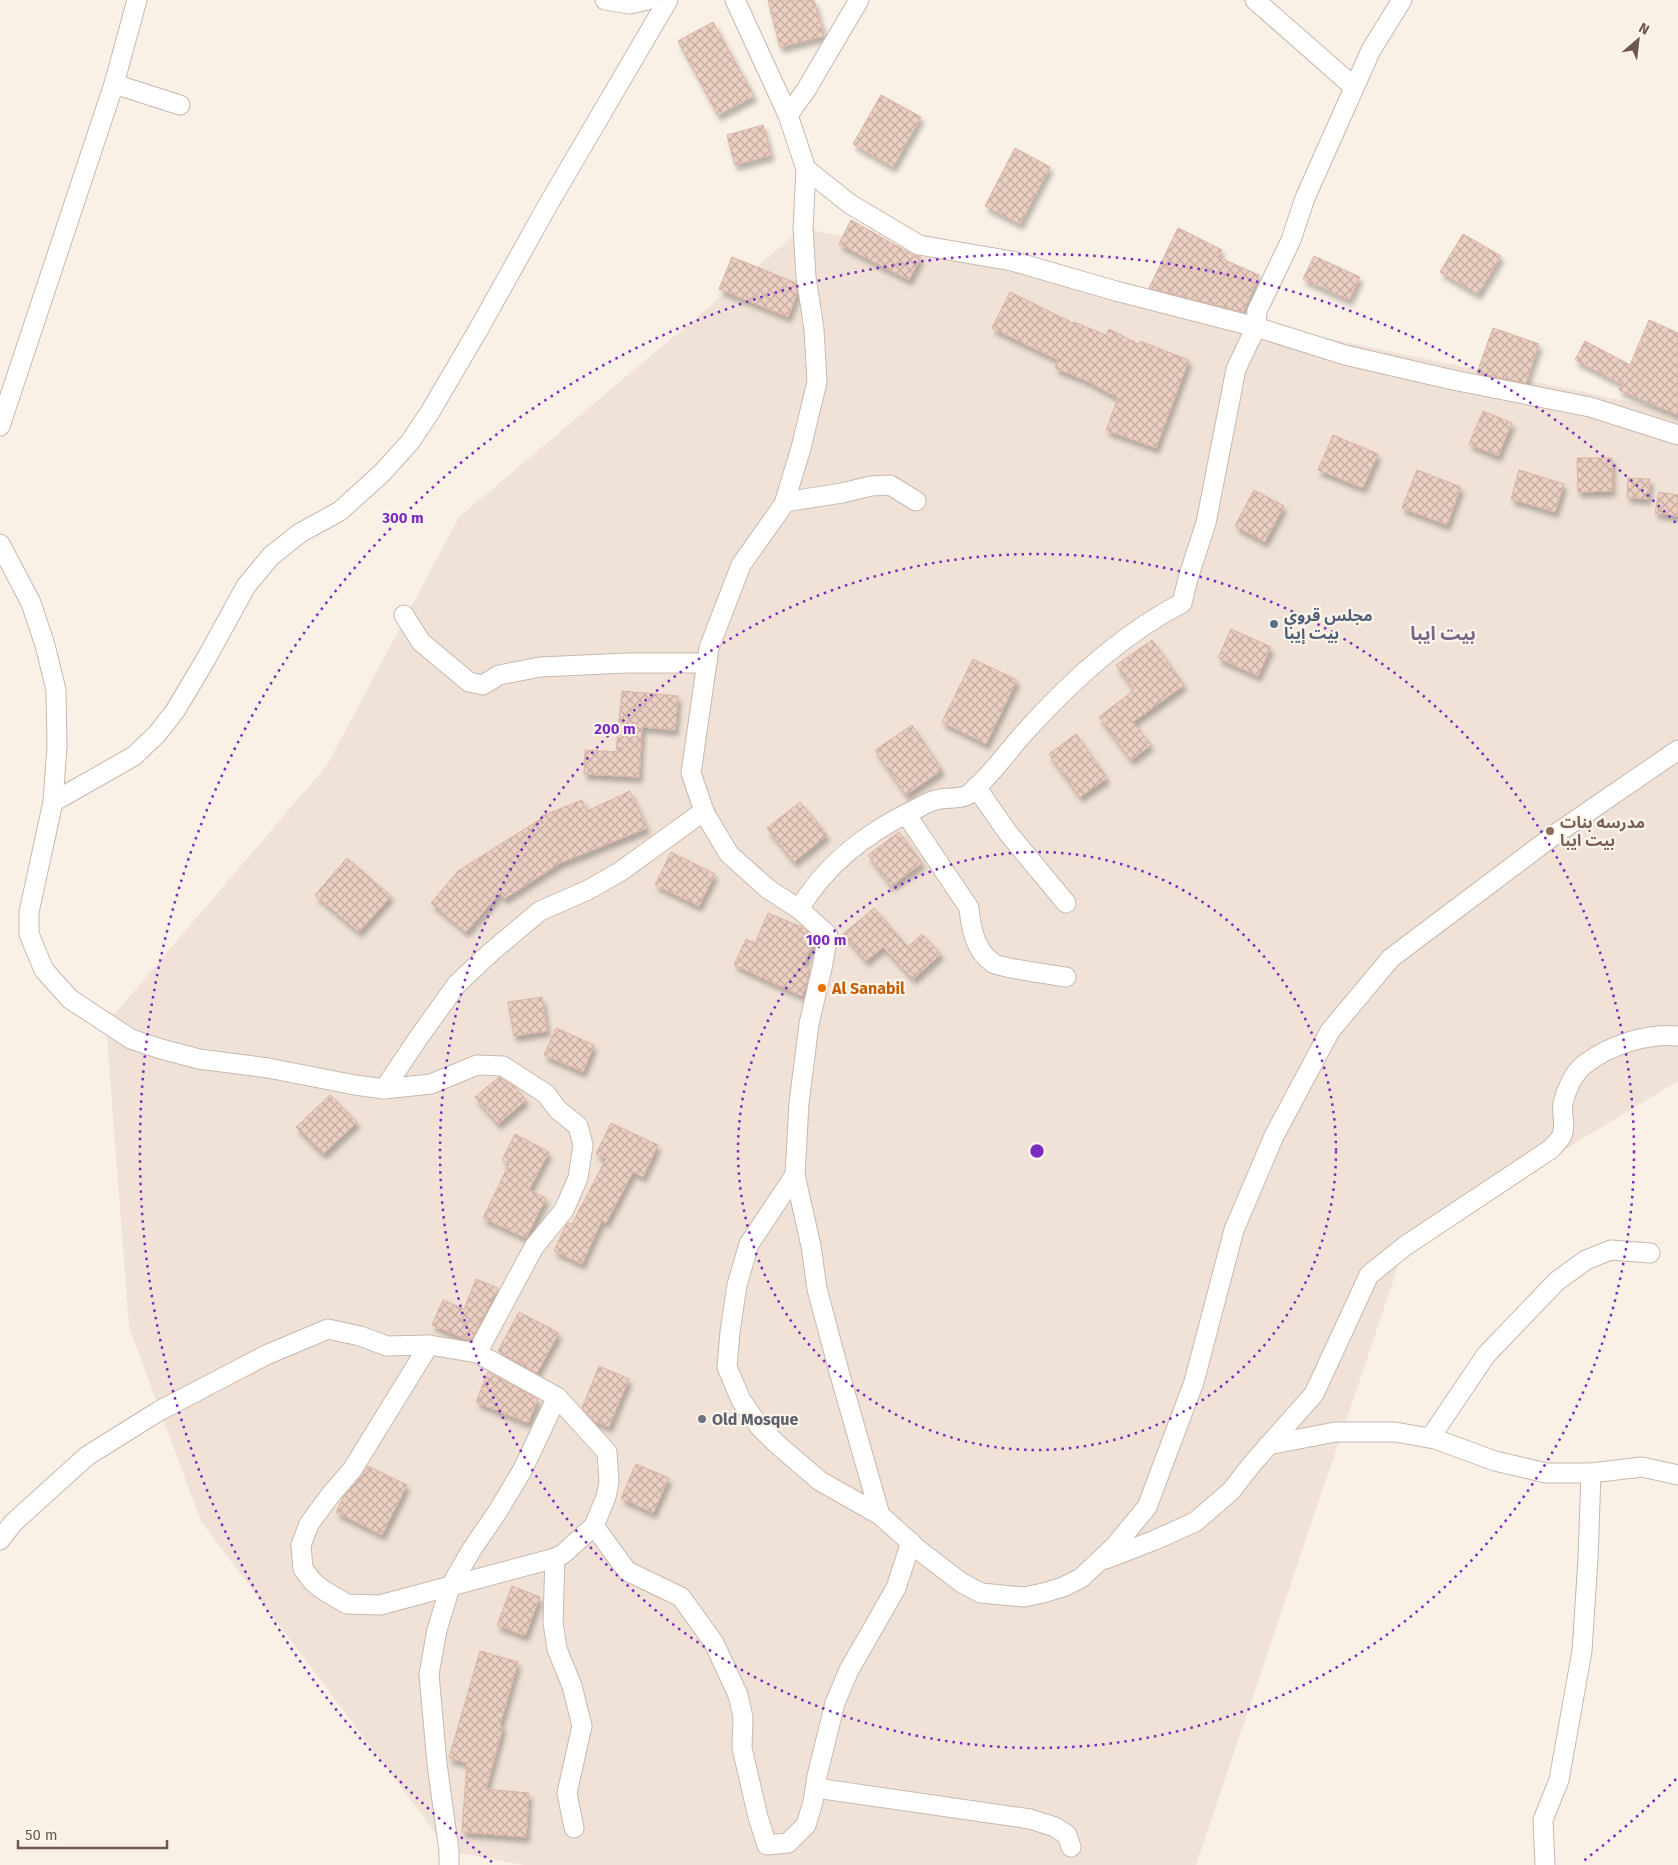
<svg xmlns="http://www.w3.org/2000/svg" width="1678" height="1865" viewBox="0 0 1678 1865" font-family="'Fira Sans','Noto Sans Arabic',sans-serif">
	<style>
		.residential { fill: #f0e2d6 }
		.building { fill: url(#building-cross-hatch); stroke: #dbb5a4; filter: url(#shadow) }
		.lines { fill: none; stroke-linecap: round; stroke-linejoin: round }
		.minor-casing { stroke: #c9b8ae; stroke-width: 21 }
		.minor { stroke: #fff; stroke-width: 19 }
		.ring { fill: none; stroke: #7b2cbf; stroke-width: 2.5; stroke-dasharray: 2.5 5 }
		.service-dot { fill: #5c6f8a; stroke: #fcf5ec; stroke-width: 2 }
		.education-dot { fill: #8d6e63; stroke: #fcf5ec; stroke-width: 2 }
		.food-dot { fill: #e8710a; stroke: #fcf5ec; stroke-width: 2 }
		.worship-dot { fill: #6b7280; stroke: #fcf5ec; stroke-width: 2 }
		.labels { text-anchor: middle; stroke-width: 4.5; stroke-linejoin: round; paint-order: stroke }
		.service-label { font-size: 16px; font-weight: bold; fill: #4e5e75; stroke: #fcf5ec; text-anchor: start }
		.education-label { font-size: 16px; font-weight: bold; fill: #785e54; stroke: #fcf5ec; text-anchor: start }
		.food-label { font-size: 16px; font-weight: bold; fill: #c56008; stroke: #fcf5ec; text-anchor: start }
		.worship-label { font-size: 16px; font-weight: bold; fill: #5b616d; stroke: #fcf5ec; text-anchor: start }
		.quarter-label { font-size: 19px; font-weight: bold; fill: #7b668b; stroke: #fcf5ec }
		.centre { fill: #7b2cbf; stroke: #fcf5ec; stroke-width: 2.5 }
		.ring-label { font-size: 15px; text-anchor: middle; font-weight: bold; fill: #7b2cbf; stroke: #fcf5ec; stroke-width: 4.5; stroke-linejoin: round; paint-order: stroke }
	</style>
	<defs>
		<pattern id="building-cross-hatch" width="8" height="8" patternUnits="userSpaceOnUse" patternTransform="scale(1.25)"><rect width="8" height="8" fill="#ebcfc2"/><path d="M0 0l8 8M0 8l8-8" fill="none" stroke="#c3aba0"/></pattern>
		<filter id="shadow"><feDropShadow dx="3" dy="5.5" stdDeviation="2.5" flood-color="#0004"/></filter>
	</defs>
	<rect width="100%" height="100%" fill="#f9f0e6"/>
	<!-- residential -->
	<path class="residential" d="M803,228L1678,412V1081L1405,1246L1196,1865H524L449,1851L201,1521L129,1327L106,1024L327,765L459,517Z"/>
	<!-- building -->
	<g class="building">
		<path d="M768,0H814L824,36L780,47Z"/>
		<path d="M713,22L754,96L718,115L678,41Z"/>
		<path d="M881,95L921,117L893,167L853,144Z"/>
		<path d="M763,125L771,155L735,165L727,135Z"/>
		<path d="M1015,148L1050,167L1020,224L985,206Z"/>
		<path d="M851,220L913,255L921,257L909,280L839,244Z"/>
		<path d="M1178,228L1222,250L1218,257L1259,275L1243,312L1149,288Z"/>
		<path d="M1463,234L1501,256L1478,294L1440,272Z"/>
		<path d="M1314,256L1360,277L1349,300L1303,279Z"/>
		<path d="M732,257L796,283L797,294L788,317L719,289Z"/>
		<path d="M1010,292L1073,323L1074,322L1106,335L1109,329L1138,344L1140,341L1189,360L1156,448L1106,430L1118,398L1085,380L1055,368L1058,360L992,328Z"/>
		<path d="M1649,320L1678,333V415L1619,390L1622,384L1575,360L1585,341L1630,365Z"/>
		<path d="M1493,328L1539,344L1526,383L1477,373Z"/>
		<path d="M1483,411L1512,423L1498,456L1469,444Z"/>
		<path d="M1333,435L1378,454L1363,488L1318,470Z"/>
		<path d="M1577,458H1612V491L1578,492Z"/>
		<path d="M1417,470L1461,487L1447,525L1402,508Z"/>
		<path d="M1519,470L1564,484L1555,512L1511,499Z"/>
		<path d="M1628,478L1650,479L1648,499L1627,497Z"/>
		<path d="M1254,490L1284,506L1265,542L1235,526Z"/>
		<path d="M1659,492L1678,495V516L1655,513Z"/>
		<path d="M1231,629L1271,647L1258,676L1218,658Z"/>
		<path d="M1152,640L1184,685L1133,722L1151,745L1131,760L1099,717L1134,690L1116,665Z"/>
		<path d="M973,659L1017,680L986,744L942,722Z"/>
		<path d="M622,691L678,696L675,730L642,727L639,777L584,774L585,750L616,752Z"/>
		<path d="M912,725L942,770L906,795L875,750Z"/>
		<path d="M1076,734L1107,778L1080,797L1049,754Z"/>
		<path d="M630,791L647,828L560,863L504,899L500,893L466,932L431,903L458,871L542,818V816L582,800L587,811Z"/>
		<path d="M800,802L827,835L794,862L767,828Z"/>
		<path d="M899,832L922,863L891,886L868,855Z"/>
		<path d="M671,852L715,874L699,906L655,885Z"/>
		<path d="M347,858L391,896L359,932L315,895Z"/>
		<path d="M874,908L908,947L922,934L941,954L913,979L883,947L866,961L843,934Z"/>
		<path d="M768,913L802,927L815,938L803,966L810,969L806,986L802,996L734,965L746,939L755,943Z"/>
		<path d="M542,997L547,1031L514,1036L508,1002Z"/>
		<path d="M556,1028L594,1045L583,1072L544,1055Z"/>
		<path d="M499,1077L515,1087L526,1100L498,1124L475,1097Z"/>
		<path d="M330,1095L357,1122L323,1154L296,1127Z"/>
		<path d="M611,1123L658,1145L643,1177L633,1172L606,1223L602,1220L582,1264L554,1251L566,1225L568,1223L572,1224L606,1159L596,1154Z"/>
		<path d="M515,1134L549,1152L529,1190L546,1198L526,1238L483,1218L509,1164L502,1160Z"/>
		<path d="M476,1279L498,1288L471,1341L432,1325L443,1300L464,1309Z"/>
		<path d="M519,1312L559,1333L537,1373L498,1351Z"/>
		<path d="M599,1366L629,1379L609,1427L594,1421L582,1408Z"/>
		<path d="M488,1372L538,1399L528,1423L476,1402Z"/>
		<path d="M636,1464L669,1478L653,1513L621,1498Z"/>
		<path d="M368,1466L407,1485L382,1535L336,1512L344,1496L361,1477Z"/>
		<path d="M512,1586L540,1597L525,1636L497,1625Z"/>
		<path d="M480,1651L518,1662L500,1725L503,1727L486,1789L529,1793L526,1837L462,1832L467,1763L449,1758Z"/>
	</g>
	<g class="lines">
		<defs>
			<g id="minor">
				<path d="M605,0L630,4L647,0"/>
				<path d="M735,0L788,115L806,169L850,204L919,245L1012,261L1116,291L1256,327L1345,355L1453,380L1590,407L1678,435"/>
				<path d="M1255,0L1354,87"/>
				<path d="M114,84L180,105"/>
				<path d="M788,115L806,90L859,0"/>
				<path d="M806,169L803,228L806,277L814,329L817,382L801,448L784,504L741,565L709,648L691,773L705,814L729,854L768,889L799,909L828,935L822,968L809,1024L799,1103L795,1175L811,1246L817,1289L840,1375L880,1515L920,1551L962,1583L981,1593L1024,1597L1043,1593L1063,1587L1081,1578L1114,1547L1147,1507L1194,1382L1234,1230L1274,1136L1330,1031L1391,958L1557,833L1678,750"/>
				<path d="M0,426L114,84L137,0"/>
				<path d="M785,502L842,493L871,486L890,485L916,501"/>
				<path d="M0,544L31,603L45,645L56,690L57,746L53,802L29,912V934L44,970L70,999L131,1039L161,1049L199,1059L268,1068L355,1085L384,1089L431,1084L477,1065L503,1066L546,1094L558,1110L578,1126L583,1145L578,1178L564,1210L534,1247L477,1353"/>
				<path d="M404,615L421,642L469,682L483,685L499,675L540,667L627,663H707"/>
				<path d="M976,787L1008,833L1066,903"/>
				<path d="M53,802L134,756L157,734L175,711L206,659L246,586L271,556L300,533L340,511L382,473L410,442L430,412L477,332L549,203L668,0"/>
				<path d="M906,814L969,908C971,928 975,951 993,963C1000,968 1053,975 1066,977"/>
				<path d="M799,909C825,866 866,833 912,811C919,808 927,802 936,800C945,797 961,800 969,794C991,776 1006,753 1025,732C1070,682 1122,634 1182,603L1189,575L1206,523L1236,369L1256,327L1257,311L1291,240L1305,198L1371,50L1402,0"/>
				<path d="M384,1089L419,1037L457,984L490,953L540,911L588,890L621,871L704,811"/>
				<path d="M795,1175L749,1244L737,1285L730,1332L727,1367L741,1400L759,1426L778,1445L820,1481L880,1515"/>
				<path d="M429,1345L352,1470L332,1493L309,1524L301,1545L303,1569L313,1582L323,1590L347,1604L380,1605L555,1558L563,1554L594,1526"/>
				<path d="M1430,1438L1486,1355L1557,1281L1586,1260L1611,1250L1650,1253"/>
				<path d="M1268,1445L1335,1432H1395L1435,1439L1495,1461L1546,1473H1591L1642,1467L1678,1475"/>
				<path d="M0,1540L13,1523L87,1456L159,1411L266,1355L328,1329L360,1336L387,1346L429,1345L477,1353L557,1397L607,1452L609,1482L606,1497L594,1526L627,1571L681,1597L714,1643L738,1695L743,1717L742,1748L758,1817L767,1845L788,1843L806,1825L813,1802L817,1776L835,1703L849,1670L896,1588L911,1542"/>
				<path d="M555,1558L553,1622L557,1649L572,1686L582,1726L567,1793L574,1828"/>
				<path d="M1106,1559L1155,1540L1195,1522L1231,1491L1252,1464L1314,1394L1369,1275L1405,1246L1551,1149C1554,1145 1559,1141 1561,1137C1567,1127 1561,1114 1563,1103C1566,1090 1574,1072 1585,1064C1610,1045 1647,1033 1678,1036"/>
				<path d="M816,1788L1030,1819L1055,1827L1067,1835L1071,1847"/>
				<path d="M449,1865V1851L437,1764L429,1674L437,1630L450,1587L472,1549L498,1511L523,1469L557,1397"/>
				<path d="M1545,1865L1543,1820L1559,1780L1582,1651L1588,1559L1591,1473"/>
			</g>
		</defs>
		<!-- minor casing -->
		<use href="#minor" class="minor-casing"/>
		<!-- minor -->
		<use href="#minor" class="minor"/>
	</g>
	<!-- distance rings -->
	<g class="ring">
		<circle cx="1037" cy="1151" r="299"/>
		<circle cx="1037" cy="1151" r="597"/>
		<path d="M1676 1779A896 896 0 0 1 1582 1862M492 1862A896 896 0 1 1 1676 523"/>
	</g>
	<!-- markers -->
	<circle class="service-dot" cx="1274" cy="624" r="5"/>
	<circle class="education-dot" cx="1550" cy="831" r="5"/>
	<circle class="food-dot" cx="822" cy="988" r="5"/>
	<circle class="worship-dot" cx="702" cy="1419" r="5"/>
	<g class="labels">
		<!-- service labels -->
		<g class="service-label">
			<text x="1284" y="621">مجلس قروي<tspan x="1284" dy="18">بيت إيبا</tspan></text>
		</g>
		<!-- education labels -->
		<g class="education-label">
			<text x="1560" y="828">مدرسه بنات<tspan x="1560" dy="18">بيت ايبا</tspan></text>
		</g>
		<!-- food labels -->
		<g class="food-label">
			<text x="832" y="994">Al Sanabil</text>
		</g>
		<!-- worship labels -->
		<g class="worship-label">
			<text x="712" y="1425">Old Mosque</text>
		</g>
		<!-- quarter labels -->
		<g class="quarter-label">
			<text x="1443" y="640">بيت ايبا</text>
		</g>
	</g>
	<circle cx="1037" cy="1151" r="8" class="centre"/>
	<g class="ring-label">
		<text x="403" y="523">300 m</text>
		<text x="615" y="734">200 m</text>
		<text x="826" y="945">100 m</text>
	</g>
	<!-- north arrow -->
	<g transform="translate(1638 40) rotate(28)" stroke="#fcf5ec" stroke-width="4" paint-order="stroke">
	<path d="M0-4L9 19L0 12L-9 19Z" fill="#6f574f"/>
	<text y="-8" font-size="14" font-weight="bold" text-anchor="middle" fill="#6f574f">N</text>
	</g>
	<!-- scale -->
	<path d="M18 1840v8h149v-8" fill="none" stroke="#6f574f" stroke-width="2.5"/>
	<text x="25" y="1840" font-size="15" fill="#6f574f" stroke="#fcf5ec" stroke-width="4" paint-order="stroke">50 m</text>
</svg>
